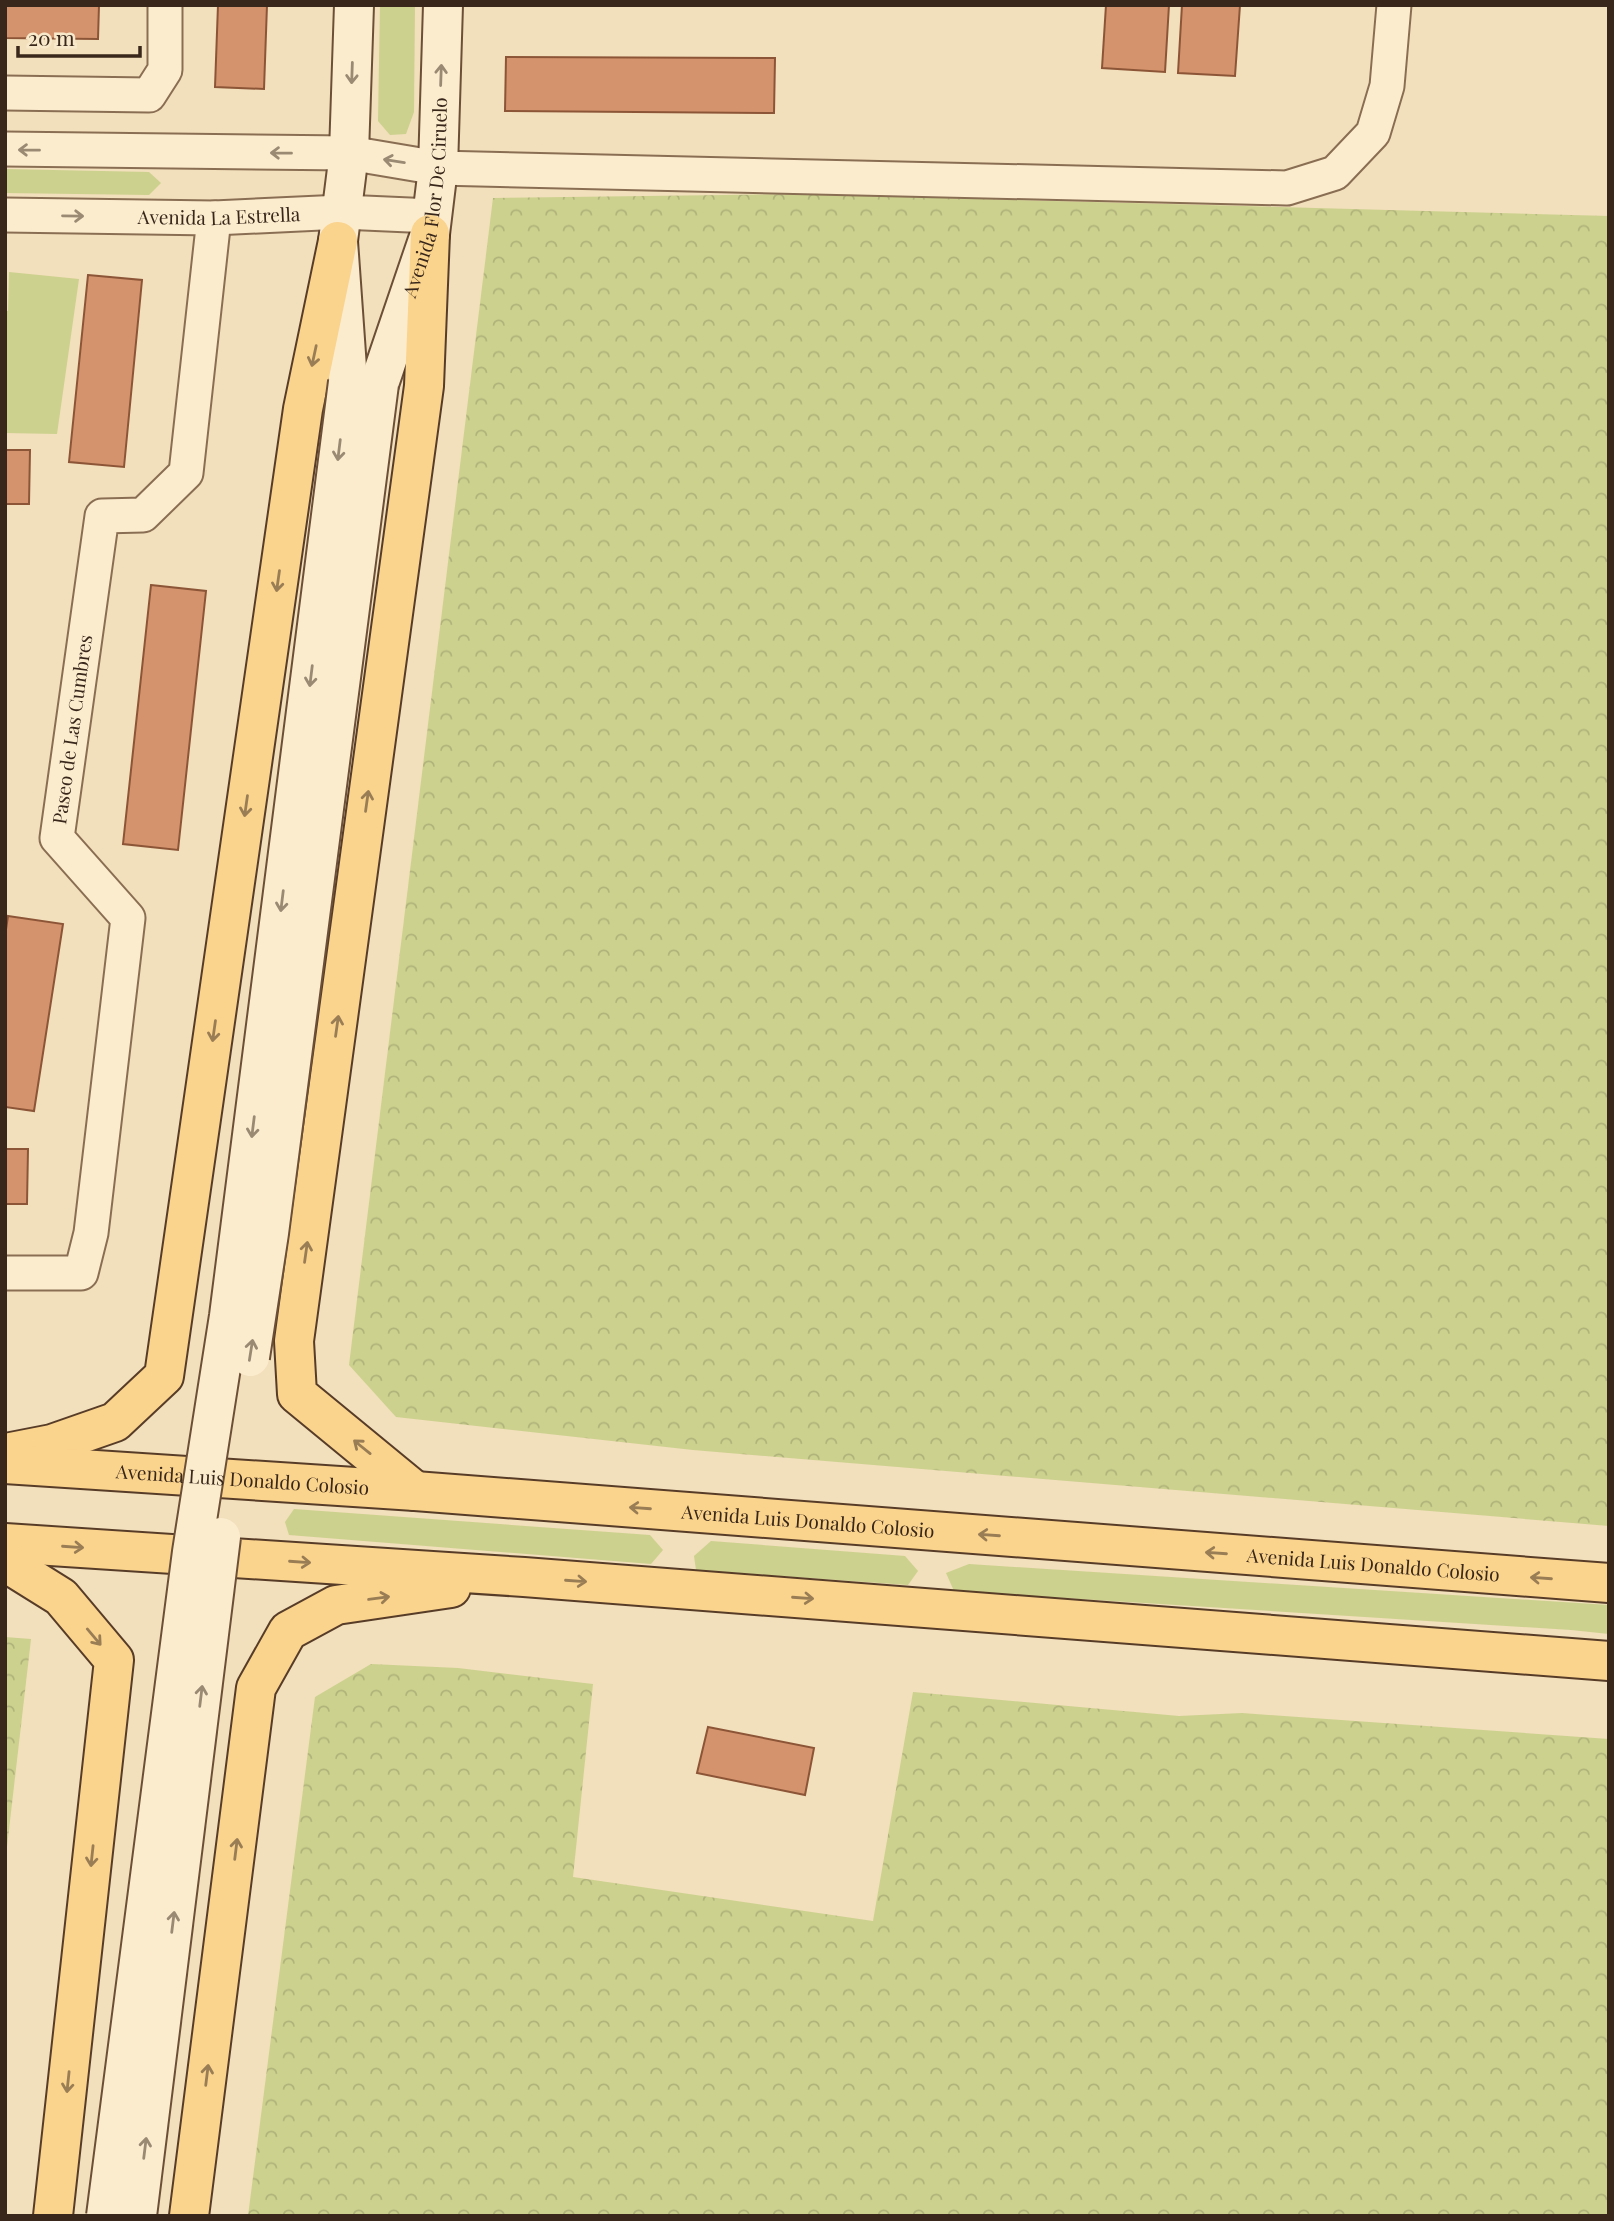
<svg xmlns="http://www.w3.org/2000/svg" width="1614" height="2221" viewBox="0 0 1614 2221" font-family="'Playfair Display',serif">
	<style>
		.green { fill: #ccd18e }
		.forest { fill: url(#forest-crowns) }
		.building { fill: #d4936c; stroke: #8c5537; stroke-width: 2 }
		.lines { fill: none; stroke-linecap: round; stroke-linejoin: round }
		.minor-casing { stroke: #8a6e53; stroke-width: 37 }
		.secondary-casing { stroke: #6c4f37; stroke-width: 42 }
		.primary-casing { stroke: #573c28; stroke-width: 42 }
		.minor { stroke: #fcecce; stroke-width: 33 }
		.secondary { stroke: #fcecce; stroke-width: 38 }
		.primary { stroke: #fad38d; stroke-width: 38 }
		.secondary-bridge-casing { stroke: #6c4f37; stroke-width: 42; stroke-linecap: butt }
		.secondary-bridge { stroke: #fcecce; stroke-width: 38 }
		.oneway { stroke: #9a8a74 }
		.oneway2 { stroke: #997d54 }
		.labels { text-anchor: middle; stroke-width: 6; stroke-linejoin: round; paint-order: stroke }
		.street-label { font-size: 19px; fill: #38271a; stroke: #f9e9cb }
	</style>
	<defs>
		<pattern id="forest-crowns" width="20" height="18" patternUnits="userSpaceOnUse" patternTransform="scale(1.75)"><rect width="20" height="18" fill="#ccd18e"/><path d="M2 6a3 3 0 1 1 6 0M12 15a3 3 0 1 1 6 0" fill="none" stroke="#b0b37a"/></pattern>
	</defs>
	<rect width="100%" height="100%" fill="#f2dfbb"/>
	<!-- green -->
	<g class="green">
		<path d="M380,5H415L414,112L406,134L390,135L378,121Z"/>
		<path d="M5,169L149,172L161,183L149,195L5,193Z"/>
		<path d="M9,272L79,279L57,434L5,433V311H8Z"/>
		<path d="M294,1509L650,1535L663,1550L651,1564L289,1535L285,1522Z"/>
		<path d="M711,1541L905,1556L918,1571L908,1585L696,1570L694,1556Z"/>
		<path d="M969,1564L1609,1605V1634L1571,1630L954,1591L946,1573Z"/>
	</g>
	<!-- forest -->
	<g class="forest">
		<path d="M797,194L1609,216V1526L693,1450L396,1417L349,1365L493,198Z"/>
		<path d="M5,1637L31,1639L5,1864Z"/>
		<path d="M371,1664L458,1668L593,1684L573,1877L873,1921L913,1692L1179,1716L1242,1713L1609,1739V2216H248L315,1697Z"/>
	</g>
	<!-- building -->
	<g class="building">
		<path d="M5,5H99L98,39L5,38Z"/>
		<path d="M218,5H267L264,89L215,87Z"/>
		<path d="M1106,5H1169L1165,72L1102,68Z"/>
		<path d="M1182,5H1240L1235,76L1178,73Z"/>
		<path d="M506,57L775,58L774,113L505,111Z"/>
		<path d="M88,275L142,280L124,467L69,462Z"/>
		<path d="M5,450H30L29,504H5Z"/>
		<path d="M151,585L206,591L178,850L123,844Z"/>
		<path d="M8,916L63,924L34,1111L5,1107V936Z"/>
		<path d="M5,1149H28L27,1204H5Z"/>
		<path d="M708,1727L814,1748L805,1795L697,1773Z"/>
	</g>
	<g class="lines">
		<defs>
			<g id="minor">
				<path d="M5,93L149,95L165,70V5"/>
				<path d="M5,149L349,153L438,168L1287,188L1335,173L1373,133L1387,86L1394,5"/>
				<path id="s1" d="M5,215L214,218L342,212L432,216"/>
				<path id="s2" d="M5,1273H81L91,1233L128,918L57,838L102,516L143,515L186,473L214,218"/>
			</g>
			<g id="secondary">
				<path d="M348,382L338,241L349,153L354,5"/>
				<path id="s3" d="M379,384L430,234L438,168L443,5"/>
			</g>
			<g id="primary">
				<path d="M11,1452L52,1444L115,1422L164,1376L303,409L338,241"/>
				<path id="s4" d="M5,1464L415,1491L1609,1583"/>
				<path d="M415,1491L297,1394L294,1341L424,386L430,234"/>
				<path d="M5,1543L524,1577L1609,1661"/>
				<path d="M5,1562L61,1597L114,1660L53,2216"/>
				<path d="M189,2216L256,1688L288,1631L336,1605L451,1588"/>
			</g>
		</defs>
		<!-- minor casing -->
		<use href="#minor" class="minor-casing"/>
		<!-- secondary casing -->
		<use href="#secondary" class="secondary-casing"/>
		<!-- primary casing -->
		<use href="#primary" class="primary-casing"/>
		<!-- minor -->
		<use href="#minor" class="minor"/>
		<!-- secondary -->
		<use href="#secondary" class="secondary"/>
		<!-- primary -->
		<use href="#primary" class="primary"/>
		<defs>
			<g id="secondary-bridge">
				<path d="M250,1357L269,1233L379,384"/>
				<path d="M106,2216L192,1552L229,1316L348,382"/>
				<path d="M137,2216L221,1537"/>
			</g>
		</defs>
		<!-- secondary-bridge casing -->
		<use href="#secondary-bridge" class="secondary-bridge-casing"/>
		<!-- secondary-bridge -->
		<use href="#secondary-bridge" class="secondary-bridge"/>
	</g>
	<!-- one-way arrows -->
	<defs><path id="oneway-shaft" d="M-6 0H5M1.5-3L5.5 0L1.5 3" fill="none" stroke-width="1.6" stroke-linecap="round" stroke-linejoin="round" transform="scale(1.75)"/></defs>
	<g class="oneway">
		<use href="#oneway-shaft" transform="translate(352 73) rotate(92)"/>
		<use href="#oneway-shaft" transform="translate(441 75) rotate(-88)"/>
		<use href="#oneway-shaft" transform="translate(29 150) rotate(-179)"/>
		<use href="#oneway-shaft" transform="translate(281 153) rotate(-179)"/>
		<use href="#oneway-shaft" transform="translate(394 161) rotate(-171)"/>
		<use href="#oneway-shaft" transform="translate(73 216) rotate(1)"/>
		<use href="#oneway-shaft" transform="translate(339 450) rotate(97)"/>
		<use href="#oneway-shaft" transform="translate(311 676) rotate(97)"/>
		<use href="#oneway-shaft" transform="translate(282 901) rotate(97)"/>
		<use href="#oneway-shaft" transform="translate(253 1127) rotate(97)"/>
		<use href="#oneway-shaft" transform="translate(251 1350) rotate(-81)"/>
		<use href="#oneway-shaft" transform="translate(201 1696) rotate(-83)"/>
		<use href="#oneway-shaft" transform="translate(173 1922) rotate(-83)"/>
		<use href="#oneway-shaft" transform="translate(145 2148) rotate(-83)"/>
	</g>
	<g class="oneway2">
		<use href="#oneway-shaft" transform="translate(314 356) rotate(102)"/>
		<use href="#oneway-shaft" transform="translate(278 581) rotate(98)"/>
		<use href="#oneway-shaft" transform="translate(367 801) rotate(-82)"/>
		<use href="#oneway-shaft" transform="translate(246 806) rotate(98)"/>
		<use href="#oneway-shaft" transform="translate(337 1026) rotate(-82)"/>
		<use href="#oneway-shaft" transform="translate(214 1031) rotate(98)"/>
		<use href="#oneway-shaft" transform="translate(306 1252) rotate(-82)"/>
		<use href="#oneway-shaft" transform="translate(362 1447) rotate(-141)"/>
		<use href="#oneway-shaft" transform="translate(640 1508) rotate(-176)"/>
		<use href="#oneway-shaft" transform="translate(989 1535) rotate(-176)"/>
		<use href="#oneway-shaft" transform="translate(73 1547) rotate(4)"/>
		<use href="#oneway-shaft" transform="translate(1216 1553) rotate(-176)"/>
		<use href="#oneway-shaft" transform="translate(300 1562) rotate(4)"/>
		<use href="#oneway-shaft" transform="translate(1541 1578) rotate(-176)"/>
		<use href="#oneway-shaft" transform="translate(576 1581) rotate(4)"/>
		<use href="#oneway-shaft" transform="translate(379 1598) rotate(-8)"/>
		<use href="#oneway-shaft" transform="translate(803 1598) rotate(4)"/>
		<use href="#oneway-shaft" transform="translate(94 1637) rotate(50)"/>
		<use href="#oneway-shaft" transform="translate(236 1849) rotate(-83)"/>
		<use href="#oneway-shaft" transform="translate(92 1856) rotate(96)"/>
		<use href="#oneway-shaft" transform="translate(207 2075) rotate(-83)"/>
		<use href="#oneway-shaft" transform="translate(68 2082) rotate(96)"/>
	</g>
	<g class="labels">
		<!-- street labels -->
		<g class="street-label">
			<text dy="7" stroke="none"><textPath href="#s3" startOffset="194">Avenida Flor De Ciruelo</textPath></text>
			<text dy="7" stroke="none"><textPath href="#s1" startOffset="214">Avenida La Estrella</textPath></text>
			<text dy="7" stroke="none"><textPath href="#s2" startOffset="651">Paseo de Las Cumbres</textPath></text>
			<text dy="7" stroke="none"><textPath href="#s4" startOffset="238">Avenida Luis Donaldo Colosio</textPath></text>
			<text dy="7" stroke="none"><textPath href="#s4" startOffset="805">Avenida Luis Donaldo Colosio</textPath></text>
			<text dy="7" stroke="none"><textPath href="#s4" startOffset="1372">Avenida Luis Donaldo Colosio</textPath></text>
		</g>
	</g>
	<!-- border -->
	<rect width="1614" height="2221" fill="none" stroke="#38271a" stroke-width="14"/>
	<!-- scale -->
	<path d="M18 46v10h122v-10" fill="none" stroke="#38271a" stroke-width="3.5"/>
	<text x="28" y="46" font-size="21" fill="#38271a" stroke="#f9e9cb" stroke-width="5" paint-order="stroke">20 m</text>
</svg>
